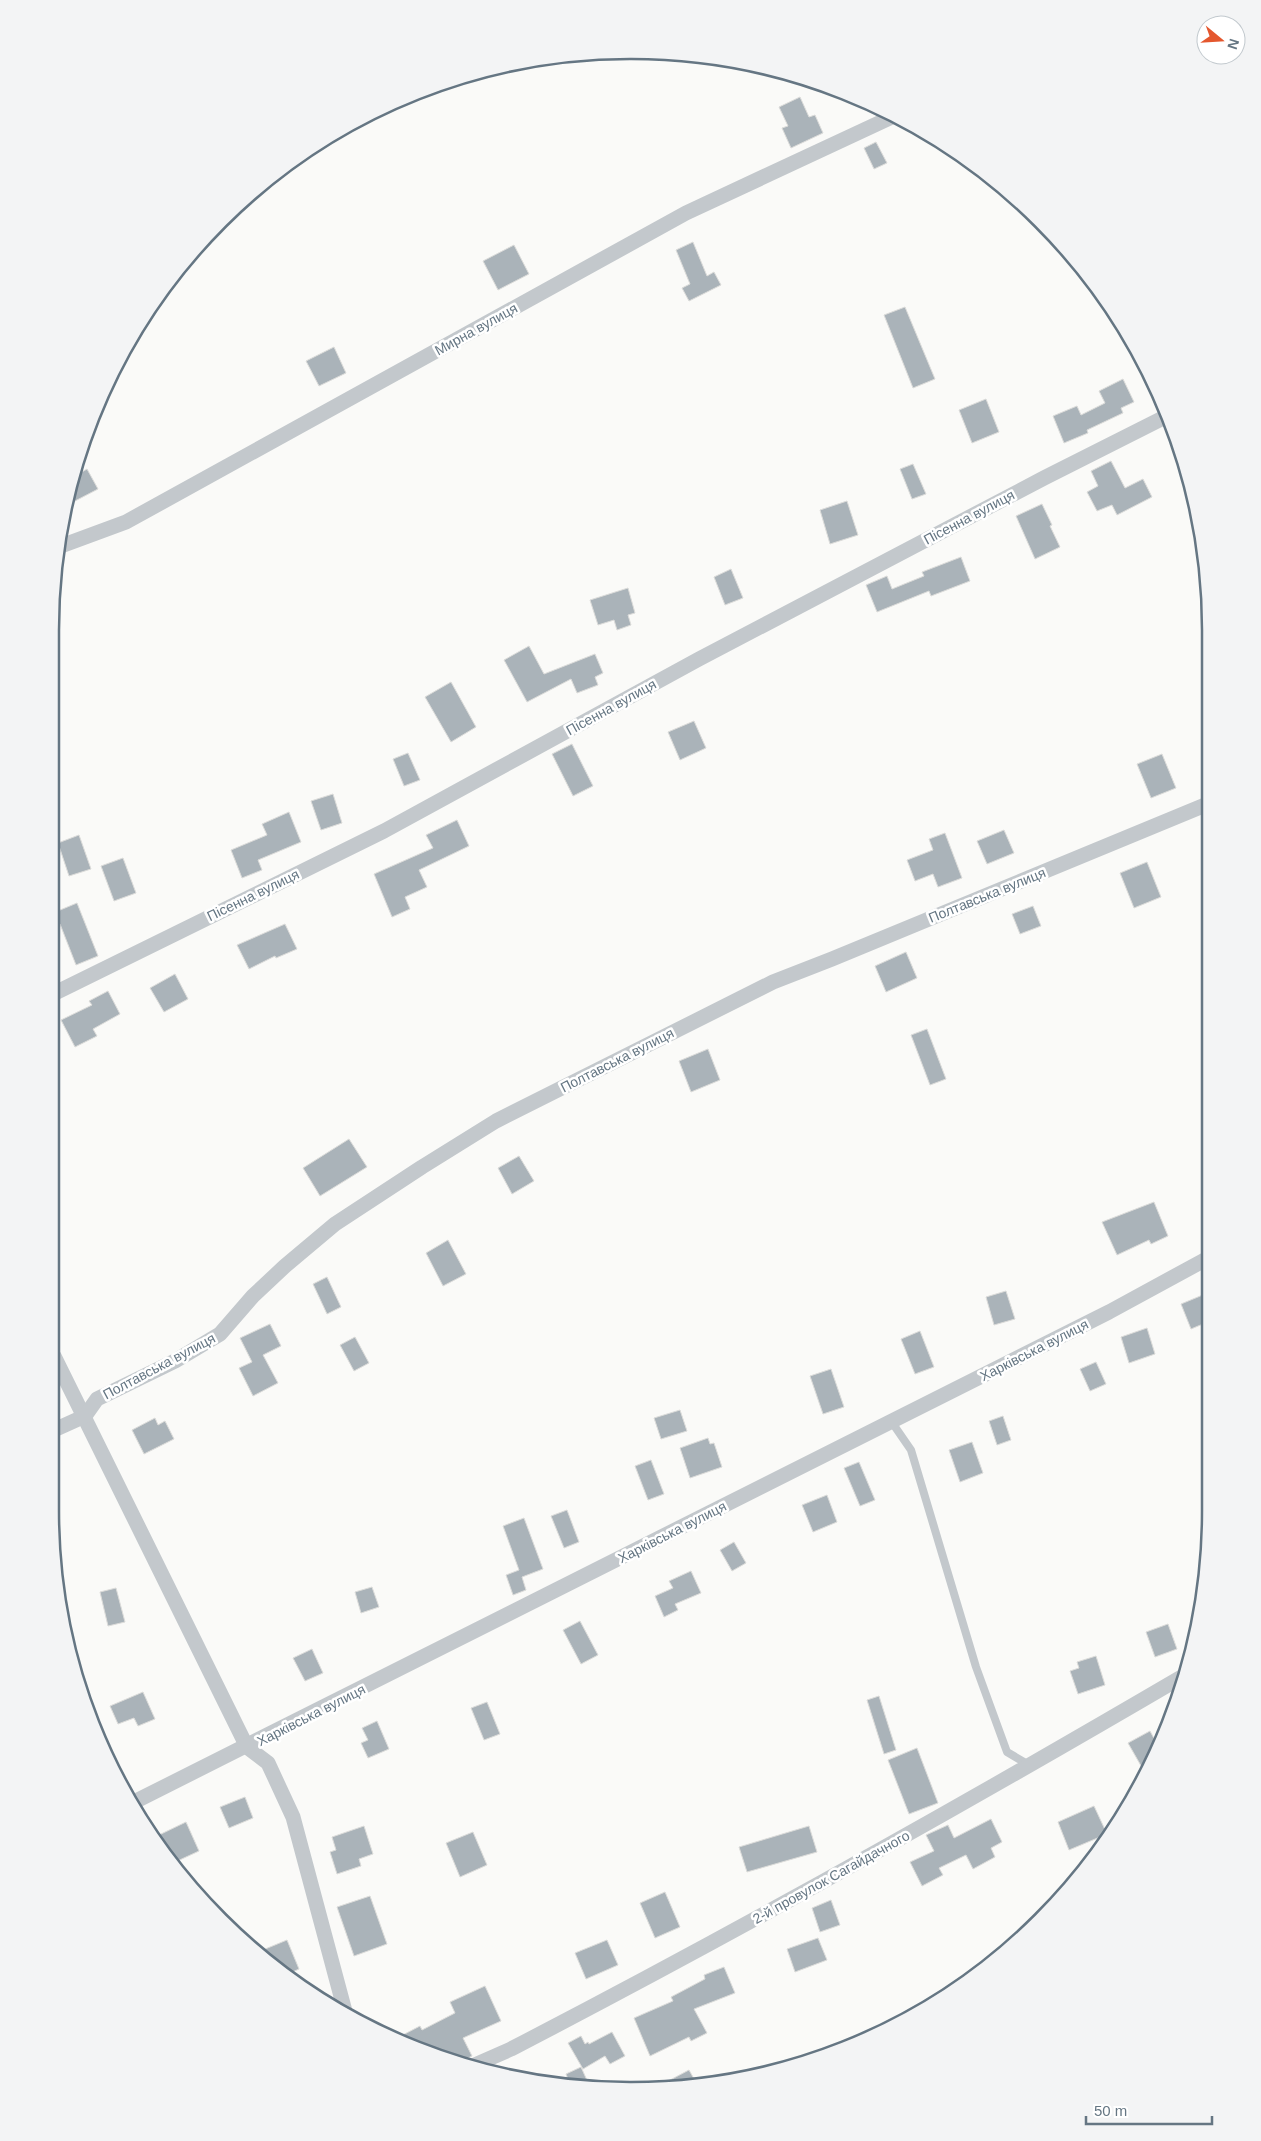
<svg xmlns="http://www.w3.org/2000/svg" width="1261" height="2141" viewBox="0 0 1261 2141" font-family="Arial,sans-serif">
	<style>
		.building { fill: #aab3b9; stroke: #dcdcda }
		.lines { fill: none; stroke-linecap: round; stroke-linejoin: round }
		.service { stroke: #c3c8cc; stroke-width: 8 }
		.minor { stroke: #c3c8cc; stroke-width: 15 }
		.labels { text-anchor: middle; stroke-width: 5; stroke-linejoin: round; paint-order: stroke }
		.street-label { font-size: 14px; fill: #657683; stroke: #fff }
		.rim { fill: none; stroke: #657683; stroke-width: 2.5 }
	</style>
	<rect width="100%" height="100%" fill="#fafaf8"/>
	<!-- building -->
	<g class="building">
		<path d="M800,97L809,117L815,115L823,133L791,148L782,128L788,126L779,107Z"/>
		<path d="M876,142L887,163L874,169L864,148Z"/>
		<path d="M693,242L707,276L714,272L721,285L689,301L682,288L690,284L676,250Z"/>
		<path d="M514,245L529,274L498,290L483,261Z"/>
		<path d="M905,307L935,379L913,388L884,315Z"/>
		<path d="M334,347L346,373L319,386L306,361Z"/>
		<path d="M1123,379L1134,402L1121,408L1123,413L1087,430L1088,433L1064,443L1053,416L1077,406L1081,415L1105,403L1099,391Z"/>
		<path d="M986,399L999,432L972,443L959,410Z"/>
		<path d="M1111,461L1125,488L1143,479L1152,497L1117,515L1112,505L1097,511L1087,492L1098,486L1091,471Z"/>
		<path d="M913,464L926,494L912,499L900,469Z"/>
		<path d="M87,469L98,489L75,501L71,493L75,476Z"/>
		<path d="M847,501L858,535L830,544L820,510Z"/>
		<path d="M1042,504L1052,525L1050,526L1060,547L1035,559L1016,516Z"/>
		<path d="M961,557L970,581L931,596L929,591L877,612L866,585L887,576L892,589L924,576L922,572Z"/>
		<path d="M731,569L743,598L725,605L714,577Z"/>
		<path d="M628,588L635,613L628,615L631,625L617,630L614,620L598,625L590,600Z"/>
		<path d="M529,646L544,674L595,654L603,673L595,677L598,685L577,693L571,679L527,702L504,660Z"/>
		<path d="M451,682L476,727L451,742L425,697Z"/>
		<path d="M694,721L706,748L680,760L668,732Z"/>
		<path d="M572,744L593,786L573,796L552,754Z"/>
		<path d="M408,753L420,780L404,786L393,759Z"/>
		<path d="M1162,754L1176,788L1151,798L1137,764Z"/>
		<path d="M333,794L342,823L321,830L311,801Z"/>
		<path d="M289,812L301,842L258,860L262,870L242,878L231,850L267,835L262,824Z"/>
		<path d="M457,820L469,846L419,870L427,887L405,897L410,909L392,917L374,874L433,848L426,835Z"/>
		<path d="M1004,830L1014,853L987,864L977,841Z"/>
		<path d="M945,833L962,878L938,887L933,874L915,881L907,860L933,850L929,839Z"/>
		<path d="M79,835L91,869L69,876L58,843Z"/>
		<path d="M123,858L136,893L114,901L101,866Z"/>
		<path d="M1147,862L1161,897L1134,908L1120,873Z"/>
		<path d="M77,903L98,956L76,965L60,924L59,925L53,913Z"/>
		<path d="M1033,906L1041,926L1020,934L1012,914Z"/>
		<path d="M285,924L297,949L276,958L275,956L249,969L237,945Z"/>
		<path d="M906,952L917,978L886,992L875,966Z"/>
		<path d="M175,974L188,999L164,1012L150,988Z"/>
		<path d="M108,991L120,1014L93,1029L97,1036L75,1047L61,1020L92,1005L89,1001Z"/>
		<path d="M927,1029L946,1079L930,1085L911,1035Z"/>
		<path d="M708,1049L720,1080L691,1092L679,1061Z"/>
		<path d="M349,1139L367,1167L320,1196L303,1168Z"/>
		<path d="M519,1156L534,1181L512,1194L498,1168Z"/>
		<path d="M1154,1202L1168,1236L1151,1244L1149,1240L1117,1255L1102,1222Z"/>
		<path d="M448,1240L466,1274L443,1286L426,1253Z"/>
		<path d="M327,1277L341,1307L327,1314L313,1284Z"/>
		<path d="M1006,1291L1015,1319L994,1325L986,1297Z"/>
		<path d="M1210,1292V1321L1191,1329L1181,1304Z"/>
		<path d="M270,1324L281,1346L263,1355L278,1383L253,1396L239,1368L252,1362L240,1338Z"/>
		<path d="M1147,1328L1155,1354L1129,1363L1121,1337Z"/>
		<path d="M920,1331L934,1367L915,1374L901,1339Z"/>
		<path d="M355,1337L369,1363L354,1371L340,1345Z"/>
		<path d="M1096,1362L1106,1384L1090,1391L1080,1369Z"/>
		<path d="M831,1369L844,1407L823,1414L810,1376Z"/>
		<path d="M680,1410L687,1431L661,1439L654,1418Z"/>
		<path d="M1003,1416L1011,1440L997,1445L989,1421Z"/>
		<path d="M155,1418L158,1425L165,1421L174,1439L144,1454L132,1430Z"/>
		<path d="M708,1438L710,1444L714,1443L722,1467L690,1478L680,1448Z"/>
		<path d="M972,1442L983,1473L960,1482L949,1450Z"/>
		<path d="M651,1460L664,1494L648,1500L635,1466Z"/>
		<path d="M859,1462L875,1500L860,1506L844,1468Z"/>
		<path d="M827,1495L837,1522L813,1532L802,1505Z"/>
		<path d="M567,1510L579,1542L564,1548L551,1516Z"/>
		<path d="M524,1518L543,1569L522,1577L526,1590L513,1595L506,1575L519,1570L503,1526Z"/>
		<path d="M734,1542L746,1563L732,1571L720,1550Z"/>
		<path d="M691,1571L701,1593L675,1604L678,1610L664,1617L655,1596L673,1588L669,1581Z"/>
		<path d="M372,1587L379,1607L361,1613L355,1592Z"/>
		<path d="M116,1588L125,1622L108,1626L100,1592Z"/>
		<path d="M580,1621L598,1655L581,1664L563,1630Z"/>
		<path d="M1168,1624L1177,1649L1155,1657L1146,1632Z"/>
		<path d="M312,1649L323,1673L305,1681L293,1658Z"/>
		<path d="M1096,1656L1105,1685L1078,1694L1070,1671L1079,1668L1077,1662Z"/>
		<path d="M143,1692L155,1719L138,1726L134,1718L118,1724L110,1706Z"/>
		<path d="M879,1696L896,1750L884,1754L867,1700Z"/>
		<path d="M487,1702L500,1734L484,1740L471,1708Z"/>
		<path d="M377,1721L389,1749L368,1758L361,1743L368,1740L362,1728Z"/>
		<path d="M1150,1731L1157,1744L1144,1771L1128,1743Z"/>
		<path d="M917,1748L938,1803L909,1814L888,1760Z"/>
		<path d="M245,1797L253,1818L229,1828L220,1807Z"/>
		<path d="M1094,1806L1107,1834L1069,1850L1058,1822Z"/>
		<path d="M991,1819L1002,1842L991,1848L995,1857L973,1869L966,1855L939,1868L943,1875L922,1886L910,1862L934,1851L926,1835L948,1825L954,1838Z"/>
		<path d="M186,1822L199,1851L173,1863L159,1835Z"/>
		<path d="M364,1826L373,1854L359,1859L361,1866L337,1874L330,1852L336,1850L332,1837Z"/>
		<path d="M809,1826L817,1852L747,1872L739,1847Z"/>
		<path d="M473,1832L487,1865L460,1877L446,1843Z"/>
		<path d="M665,1892L680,1927L655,1938L640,1903Z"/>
		<path d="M370,1896L387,1944L354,1956L337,1907Z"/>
		<path d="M831,1900L840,1925L820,1932L812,1908Z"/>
		<path d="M818,1938L827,1960L795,1972L787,1949Z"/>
		<path d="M287,1940L299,1969L286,1975L258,1952Z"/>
		<path d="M607,1940L618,1965L586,1979L575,1953Z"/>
		<path d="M724,1967L735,1993L694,2009L707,2033L691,2041L689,2037L650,2056L634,2018L673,2001L671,1997L705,1979L704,1975Z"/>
		<path d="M485,1986L501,2021L463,2038L472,2056L466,2059L461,2064L395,2039L420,2026L422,2030L455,2013L450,2002Z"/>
		<path d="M612,2032L625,2056L610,2064L605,2056L583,2069L568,2043L581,2036L585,2044L588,2042L589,2044Z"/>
		<path d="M581,2067L590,2087H571L566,2074Z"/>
		<path d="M689,2070L698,2086L668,2090L653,2089Z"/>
	</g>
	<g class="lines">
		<!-- service -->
		<path class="service" d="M891,1421L911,1450L976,1667L1007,1752L1029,1765"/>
		<!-- minor -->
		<g class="minor">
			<path d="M61,546L126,522L686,213L894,116"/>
			<path d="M53,994L384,831L699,659L1044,478L1167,416"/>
			<path d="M54,1356L247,1747L268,1763L293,1817L346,2015"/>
			<path d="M54,1430L85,1416L97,1399L175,1361L220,1334L253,1296L285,1266L335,1224L422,1167L496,1121L773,982L832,959L1210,803"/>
			<path d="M132,1803L1109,1312L1210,1257"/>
			<path d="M470,2067L511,2049C739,1931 963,1805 1185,1675"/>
		</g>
	</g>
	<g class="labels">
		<!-- street labels -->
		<g class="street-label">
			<text transform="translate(476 329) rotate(-29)" y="5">Мирна вулиця</text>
			<text transform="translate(969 517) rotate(-28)" y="5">Пісенна вулиця</text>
			<text transform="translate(611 707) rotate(-29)" y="5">Пісенна вулиця</text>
			<text transform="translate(253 895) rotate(-26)" y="5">Пісенна вулиця</text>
			<text transform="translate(987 895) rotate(-22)" y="5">Полтавська вулиця</text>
			<text transform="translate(617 1060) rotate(-27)" y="5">Полтавська вулиця</text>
			<text transform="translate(1034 1350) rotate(-27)" y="5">Харківська вулиця</text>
			<text transform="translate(159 1366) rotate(-28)" y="5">Полтавська вулиця</text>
			<text transform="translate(672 1532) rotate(-27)" y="5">Харківська вулиця</text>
			<text transform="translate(311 1715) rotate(-27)" y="5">Харківська вулиця</text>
			<text transform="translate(831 1877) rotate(-29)" y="5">2-й провулок Сагайдачного</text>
		</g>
	</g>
	<!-- crop -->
	<path d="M0 0H1261V2141H0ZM630 59H631A571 571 0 0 1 1202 630V1511A571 571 0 0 1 631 2082H630A571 571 0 0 1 59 1511V630A571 571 0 0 1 630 59Z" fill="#f3f4f5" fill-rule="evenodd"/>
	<path class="rim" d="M630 59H631A571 571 0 0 1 1202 630V1511A571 571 0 0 1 631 2082H630A571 571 0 0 1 59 1511V630A571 571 0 0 1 630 59Z"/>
	<!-- north arrow -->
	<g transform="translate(1221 40) rotate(108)"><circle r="24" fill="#ffffff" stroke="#c1c8cd"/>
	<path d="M0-4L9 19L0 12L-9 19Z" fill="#e4572e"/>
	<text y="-8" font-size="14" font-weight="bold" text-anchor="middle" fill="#657683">N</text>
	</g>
	<!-- scale -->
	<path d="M1086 2116v8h126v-8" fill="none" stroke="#657683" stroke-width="2.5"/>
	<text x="1094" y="2116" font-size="15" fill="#657683" stroke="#ffffff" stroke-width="4" paint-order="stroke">50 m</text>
</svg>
